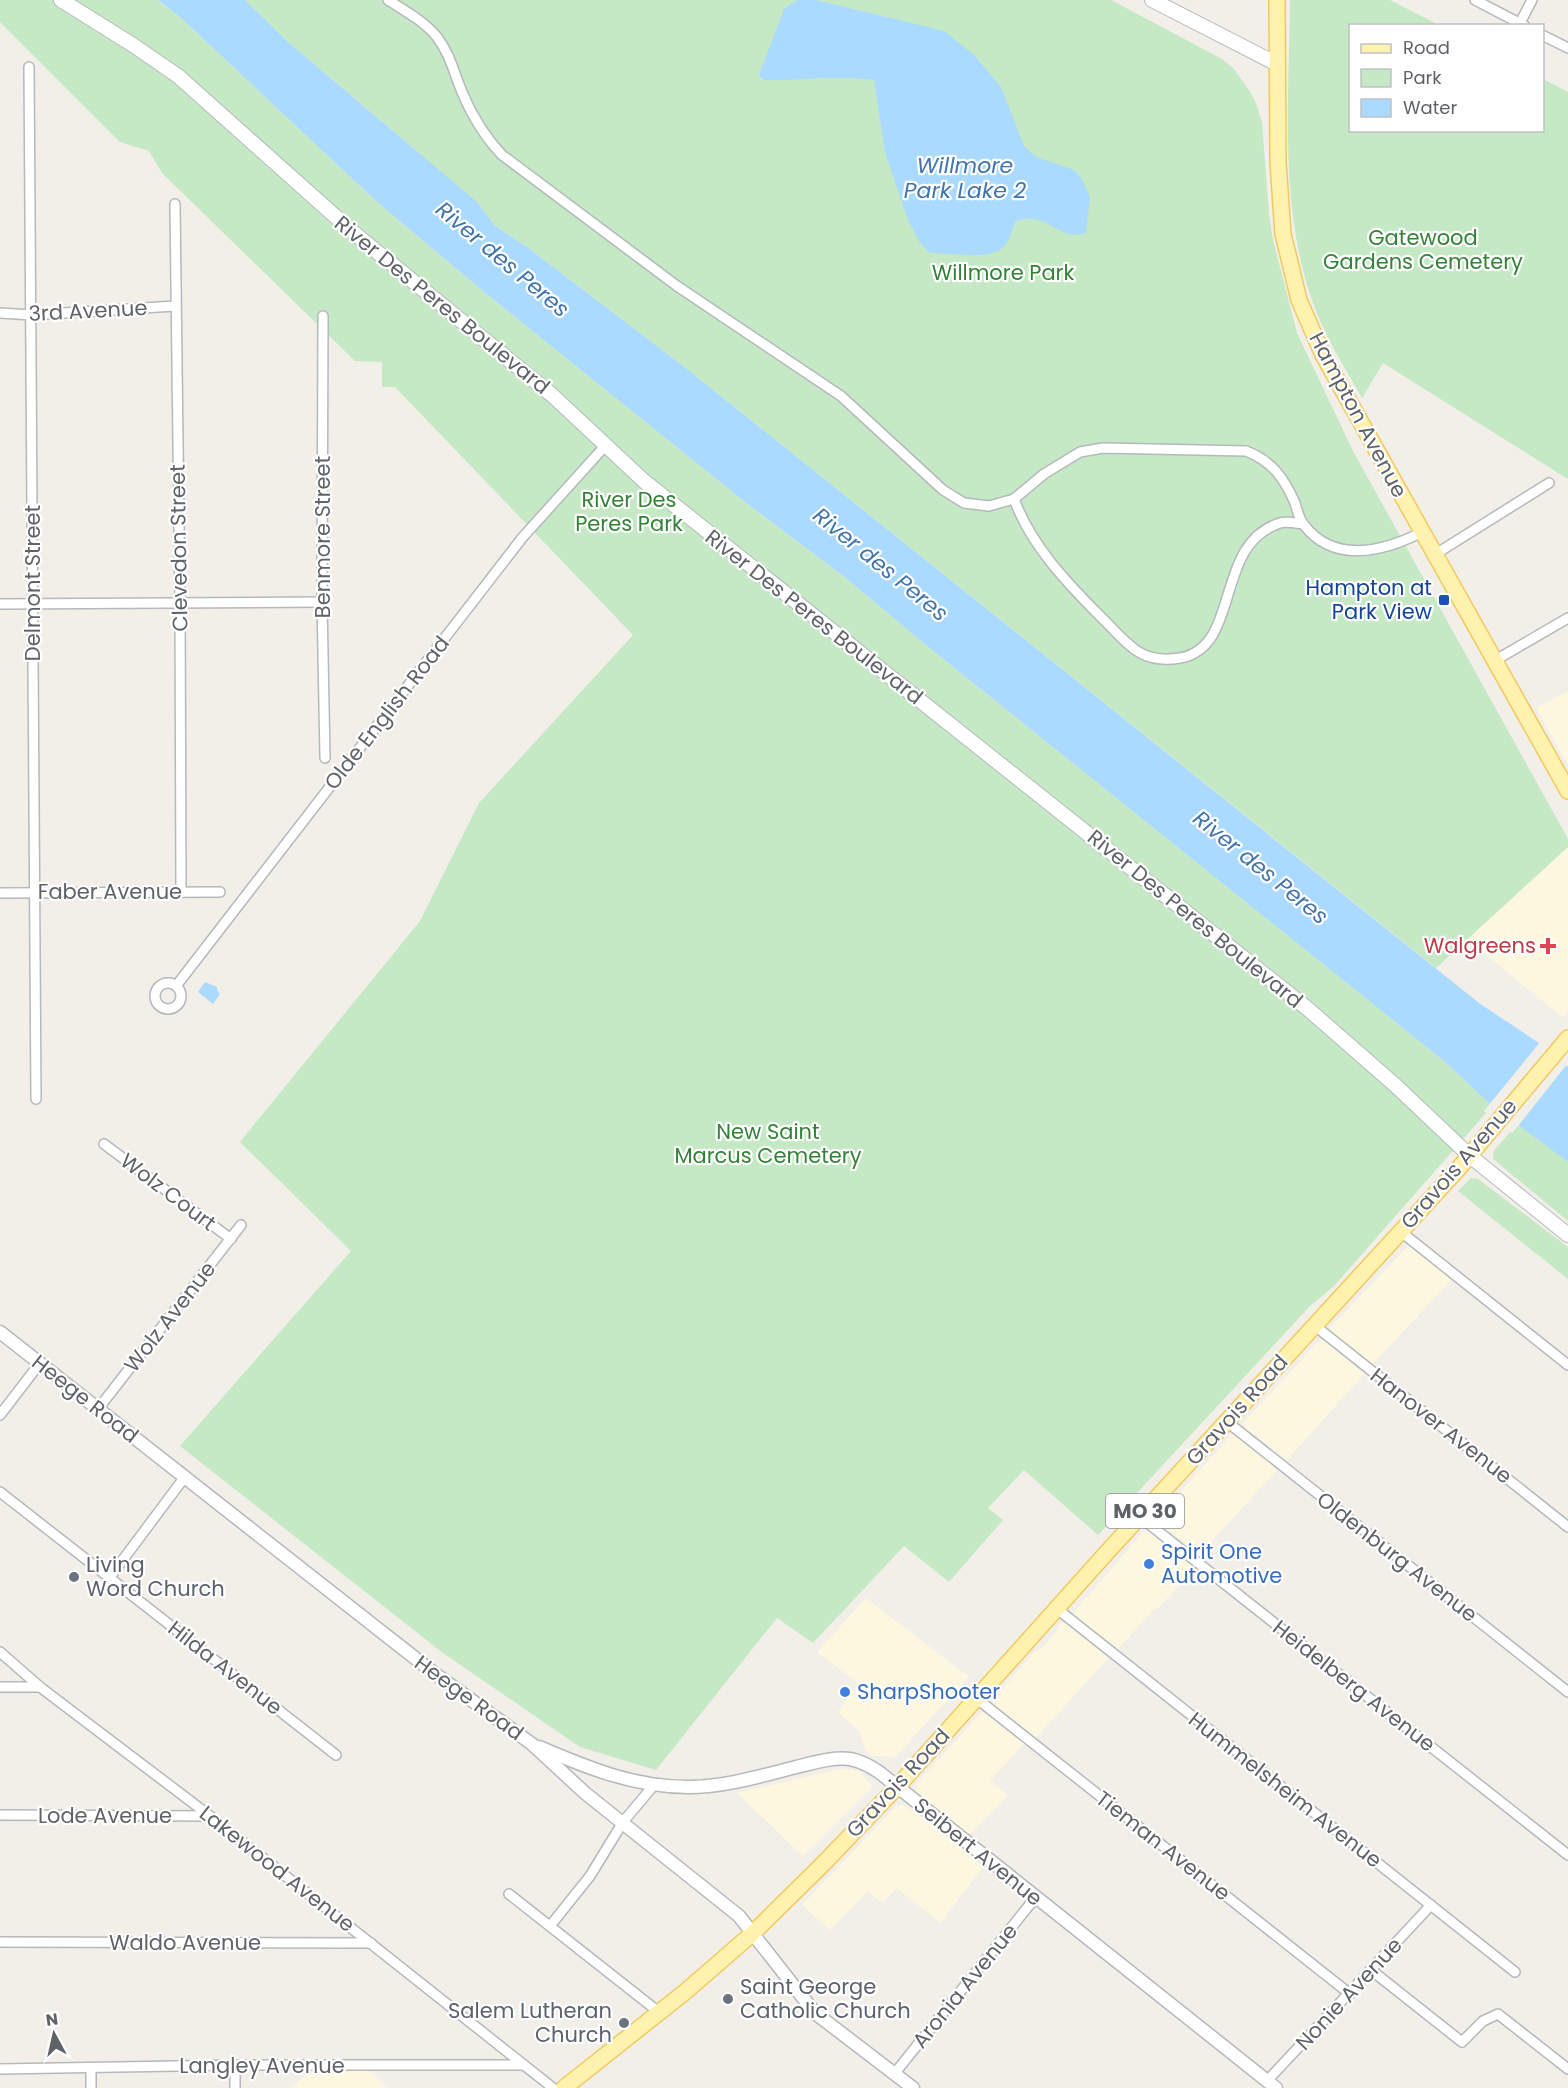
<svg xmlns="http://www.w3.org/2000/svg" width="1568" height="2088" viewBox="0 0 1568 2088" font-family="Poppins,sans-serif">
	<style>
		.commercial { fill: #fef7e0 }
		.green { fill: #c5e8c5 }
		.water { fill: #aadaff }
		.pier { fill: #f1efe8 }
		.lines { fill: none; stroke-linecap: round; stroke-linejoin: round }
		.minor-casing { stroke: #b5b8bc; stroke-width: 12 }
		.tertiary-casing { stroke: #b5b8bc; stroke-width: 15 }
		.secondary-casing { stroke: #b6babf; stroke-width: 16 }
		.primary-casing { stroke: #f2c960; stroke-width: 18 }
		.minor { stroke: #fff; stroke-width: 9 }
		.tertiary { stroke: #fff; stroke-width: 12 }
		.secondary { stroke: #fff; stroke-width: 14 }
		.primary { stroke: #fff2af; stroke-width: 15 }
		.transit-dot { fill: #1a4fb4; stroke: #fff; stroke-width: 2 }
		.health-dot { fill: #e0444e; stroke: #fff; stroke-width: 2 }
		.shop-dot { fill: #3f7fe0; stroke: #fff; stroke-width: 2 }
		.worship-dot { fill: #6b7280; stroke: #fff; stroke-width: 2 }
		.labels { text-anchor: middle; stroke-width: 4.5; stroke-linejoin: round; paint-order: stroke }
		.shield { fill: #fff; stroke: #8f9295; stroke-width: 1.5 }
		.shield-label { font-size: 20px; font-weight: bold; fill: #5f6368 }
		.park-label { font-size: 21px; fill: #348238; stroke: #fff }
		.street-label { font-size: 21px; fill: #5f6368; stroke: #fff }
		.transit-label { font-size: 21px; fill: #164399; stroke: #fff; text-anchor: end }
		.health-label { font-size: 21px; fill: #be3a42; stroke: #fff; text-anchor: end }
		.shop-label { font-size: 21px; fill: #366cbe; stroke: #fff; text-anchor: start }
		.worship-label { font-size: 21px; fill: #5b616d; stroke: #fff; text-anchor: start }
		.water-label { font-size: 22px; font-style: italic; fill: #4174aa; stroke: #fff }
	</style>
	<rect width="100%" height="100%" fill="#f1efe8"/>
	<!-- commercial -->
	<g class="commercial">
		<path d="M1568,691V765L1536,708Z"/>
		<path d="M1568,847V1011L1562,1017L1467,939Z"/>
		<path d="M1410,1246L1452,1279L1373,1364L1330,1331V1328L1406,1248Z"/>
		<path d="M1324,1339L1328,1341L1364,1374L1287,1460L1245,1428L1244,1422L1320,1340Z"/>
		<path d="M1233,1434L1278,1469L1199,1555L1155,1519Z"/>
		<path d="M1144,1531H1149L1195,1569L1159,1607L1152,1611L1118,1649L1074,1615L1075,1611Z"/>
		<path d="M866,1598L969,1677L895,1757L872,1756L865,1750L860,1732L838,1712L859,1684L817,1652Z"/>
		<path d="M1061,1622H1065L1109,1657L1036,1738L994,1706L993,1701L1034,1652L1041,1649L1055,1633Z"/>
		<path d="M985,1711L1025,1743L990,1781L1008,1795L967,1837L917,1792L916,1787L917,1783L981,1713Z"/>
		<path d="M840,1769L858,1770L873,1786L803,1856L737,1793Z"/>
		<path d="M901,1805L906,1806L984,1866L940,1923L897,1888L882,1903L868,1891L830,1930L802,1905L896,1806Z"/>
		<path d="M369,2070L387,2088H291L306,2074Z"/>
	</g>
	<!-- green -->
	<g class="green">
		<path d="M0,0H158L180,17L376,201L483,291L745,502L847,579L927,646L1444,1061L1490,1104L1484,1111L1486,1113L1334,1286L1310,1306L1098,1535L1024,1470L988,1508L1003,1520L949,1582L904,1546L813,1643L777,1618L656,1770L580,1747L443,1653L180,1446L351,1251L240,1142L420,921L479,803L633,635L395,387H382V362L355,361L162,173L149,151L120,142L0,22Z"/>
		<path d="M245,0H1111L1222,59L1233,68L1249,90L1256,103L1262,122L1269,215L1273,240L1297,333L1353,451L1568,839V847L1436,968L687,369L527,247L494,225L417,151L288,42Z"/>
		<path d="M1290,0H1390L1439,25L1350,26V130H1542L1543,79L1568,92V479L1383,363L1362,398C1344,366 1324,335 1312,300C1279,205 1289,100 1290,0Z"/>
		<path d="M1520,1124L1568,1162V1221L1493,1159L1494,1151L1510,1132L1512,1133Z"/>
		<path d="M1471,1178L1478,1179L1568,1247V1279L1458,1191Z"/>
	</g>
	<!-- water -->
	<g class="water">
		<path d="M158,0H245L288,42L477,202L494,225L527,247L687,369L1479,1003L1539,1043L1566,1065L1568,1067V1162L1490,1104L1444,1061L927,646L847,579L745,502L483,291L376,201L180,17Z"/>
		<path d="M798,0H816L944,31L974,55L1001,87L1024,146L1036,157L1074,170L1082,179L1090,197L1086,233C1060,243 1045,208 1015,222C1012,232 1008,246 998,251C983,259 948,253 930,253L920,243L908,220L885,152L874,80C837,75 801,81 764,80L759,75L784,9Z"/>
		<path d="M205,982L217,987V990L220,994L213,1004L198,992Z"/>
	</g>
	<!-- pier -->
	<path class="pier" d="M1541,1041L1568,1063L1518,1126L1488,1106Z"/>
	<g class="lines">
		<defs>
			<g id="minor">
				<path d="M388,0C405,11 424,21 437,37C450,54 454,73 462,92C472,116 484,136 502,155L677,286L841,396L943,490L964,503L989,506L1014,499C1031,545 1066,582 1100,616C1127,642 1139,665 1180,658C1242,647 1213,544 1280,523C1286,521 1296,523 1303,524"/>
				<path d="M1475,0L1525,26"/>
				<path d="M1520,23L1532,0"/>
				<path d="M1542,35L1568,48"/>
				<path d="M29,67L36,1099"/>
				<path d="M175,204L180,603L181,891"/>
				<path d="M0,313L32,315L175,306"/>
				<path d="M323,316L322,602L325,758"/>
				<path d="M1014,499L1044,474L1080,452L1103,448L1246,451C1272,461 1284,478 1295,503C1297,510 1299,519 1304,525C1334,564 1383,552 1422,532"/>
				<path d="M1434,555L1549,483"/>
				<path d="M0,604L322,602"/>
				<path d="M1494,661L1568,618"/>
				<path d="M0,893L220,892"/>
				<circle cx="168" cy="996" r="13"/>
				<path d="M176,986L522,538L605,446"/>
				<path d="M104,1144L231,1239"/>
				<path d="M1400,1231L1568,1365"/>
				<path d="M1314,1325L1568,1527"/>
				<path d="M98,1409L241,1225"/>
				<path d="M0,1415L40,1363"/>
				<path d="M1226,1421L1568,1692"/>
				<path d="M0,1492L336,1755"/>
				<path d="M1140,1517L1568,1855"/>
				<path d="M110,1577L184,1478"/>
				<path d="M1056,1608L1515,1972"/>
				<path d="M0,1652L40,1687L210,1816L553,2088"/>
				<path d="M0,1687H40"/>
				<path d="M976,1698L1350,1994"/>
				<path d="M0,1815L210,1816"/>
				<path d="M509,1894L660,2013"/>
				<path d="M550,1926L590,1876L623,1822L654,1785"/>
				<path d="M0,1942L371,1943"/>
				<path d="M1371,1970L1462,2042L1483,2021L1498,2014L1568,2069"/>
				<path d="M235,2065V2088"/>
				<path d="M0,2069L235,2065H524"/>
				<path d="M91,2069V2088"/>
				<path d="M895,2073L1035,1898"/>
				<path d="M1267,2081L1431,1905"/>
			</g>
			<g id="tertiary">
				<path d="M0,1332L434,1673L532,1744L585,1793L739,1916L815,2013L913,2088"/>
				<path d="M539,1747C588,1768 634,1787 688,1787C725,1787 761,1776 796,1767C813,1763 832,1757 850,1759C861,1761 870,1766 879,1772L1276,2088"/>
			</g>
			<g id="secondary">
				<path d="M61,0L133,45L178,76L354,233L552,395L644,481L1308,1009L1395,1085L1470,1156L1568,1235"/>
				<path d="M1152,0L1277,64"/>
			</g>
			<g id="primary">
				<path d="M1277,0L1278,162L1283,234L1299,300L1323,355L1568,791"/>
				<path d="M564,2088L685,1992L753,1933L823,1864L897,1787L1109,1550L1459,1168L1568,1038"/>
			</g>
		</defs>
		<!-- minor casing -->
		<use href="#minor" class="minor-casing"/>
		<!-- tertiary casing -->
		<use href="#tertiary" class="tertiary-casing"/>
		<!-- secondary casing -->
		<use href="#secondary" class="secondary-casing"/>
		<!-- primary casing -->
		<use href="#primary" class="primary-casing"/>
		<!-- minor -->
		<use href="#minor" class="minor"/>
		<!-- tertiary -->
		<use href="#tertiary" class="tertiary"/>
		<!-- secondary -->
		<use href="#secondary" class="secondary"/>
		<!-- primary -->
		<use href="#primary" class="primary"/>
	</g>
	<!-- markers -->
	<rect class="transit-dot" x="1438" y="594" width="12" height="12" rx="3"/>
	<path class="health-dot" d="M1545 937h6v6h6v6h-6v6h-6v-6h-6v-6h6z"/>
	<g class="shop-dot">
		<circle cx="1149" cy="1564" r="6"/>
		<circle cx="845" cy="1692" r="6"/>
	</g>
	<g class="worship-dot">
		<circle cx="74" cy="1577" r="6"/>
		<circle cx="728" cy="1999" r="6"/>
		<circle cx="624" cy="2023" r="6"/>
	</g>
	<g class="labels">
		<!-- shield labels -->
		<rect class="shield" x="1106" y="1494" width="78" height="34" rx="4.5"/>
		<g class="shield-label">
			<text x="1145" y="1518">MO 30</text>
		</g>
		<!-- park labels -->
		<g class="park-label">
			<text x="1423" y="245">Gatewood<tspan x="1423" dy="24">Gardens Cemetery</tspan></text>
			<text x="1003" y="280">Willmore Park</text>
			<text x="629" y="507">River Des<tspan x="629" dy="24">Peres Park</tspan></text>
			<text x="768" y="1139">New Saint<tspan x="768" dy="24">Marcus Cemetery</tspan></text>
		</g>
		<!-- street labels -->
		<g class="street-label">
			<text transform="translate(442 305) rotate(39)" y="7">River Des Peres Boulevard</text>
			<text transform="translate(88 311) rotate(-3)" y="7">3rd Avenue</text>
			<text transform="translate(1358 415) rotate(62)" y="7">Hampton Avenue</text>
			<text transform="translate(323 537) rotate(-90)" y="7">Benmore Street</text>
			<text transform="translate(179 548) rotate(-91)" y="7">Clevedon Street</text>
			<text transform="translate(33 583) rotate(-90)" y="7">Delmont Street</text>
			<text transform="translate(814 617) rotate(38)" y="7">River Des Peres Boulevard</text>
			<text transform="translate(387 713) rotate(-52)" y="7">Olde English Road</text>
			<text x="110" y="899">Faber Avenue</text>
			<text transform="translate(1195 919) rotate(39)" y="7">River Des Peres Boulevard</text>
			<text transform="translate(1459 1164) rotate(-49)" y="7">Gravois Avenue</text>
			<text transform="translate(168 1192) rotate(37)" y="7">Wolz Court</text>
			<text transform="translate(170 1317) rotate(-52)" y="7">Wolz Avenue</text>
			<text transform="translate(85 1399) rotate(38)" y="7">Heege Road</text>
			<text transform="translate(1237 1410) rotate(-48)" y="7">Gravois Road</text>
			<text transform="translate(1441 1426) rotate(38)" y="7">Hanover Avenue</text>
			<text transform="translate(1397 1557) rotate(38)" y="7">Oldenburg Avenue</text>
			<text transform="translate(225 1668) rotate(38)" y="7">Hilda Avenue</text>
			<text transform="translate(1354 1686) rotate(38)" y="7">Heidelberg Avenue</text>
			<text transform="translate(469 1698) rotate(36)" y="7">Heege Road</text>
			<text transform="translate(898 1783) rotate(-47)" y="7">Gravois Road</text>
			<text transform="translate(1285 1790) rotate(38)" y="7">Hummelsheim Avenue</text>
			<text x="105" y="1823">Lode Avenue</text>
			<text transform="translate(1163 1846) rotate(38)" y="7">Tieman Avenue</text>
			<text transform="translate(978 1852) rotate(39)" y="7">Seibert Avenue</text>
			<text transform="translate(277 1869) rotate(38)" y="7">Lakewood Avenue</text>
			<text x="185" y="1950">Waldo Avenue</text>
			<text transform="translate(965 1986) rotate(-51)" y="7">Aronia Avenue</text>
			<text transform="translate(1349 1994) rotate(-47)" y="7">Nonie Avenue</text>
			<text x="262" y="2073">Langley Avenue</text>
		</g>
		<!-- transit labels -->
		<g class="transit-label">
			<text x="1432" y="595">Hampton at<tspan x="1432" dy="24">Park View</tspan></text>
		</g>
		<!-- health labels -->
		<g class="health-label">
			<text x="1536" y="953">Walgreens</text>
		</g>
		<!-- shop labels -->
		<g class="shop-label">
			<text x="1161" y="1559">Spirit One<tspan x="1161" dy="24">Automotive</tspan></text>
			<text x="857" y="1699">SharpShooter</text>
		</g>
		<!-- worship labels -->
		<g class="worship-label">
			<text x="86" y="1572">Living<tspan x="86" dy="24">Word Church</tspan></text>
			<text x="740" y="1994">Saint George<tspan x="740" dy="24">Catholic Church</tspan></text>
			<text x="612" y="2018" text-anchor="end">Salem Lutheran<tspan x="612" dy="24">Church</tspan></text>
		</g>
		<!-- water labels -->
		<g class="water-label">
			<text x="965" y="173">Willmore<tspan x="965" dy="25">Park Lake 2</tspan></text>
			<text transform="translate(503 259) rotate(40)" y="8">River des Peres</text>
			<text transform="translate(881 564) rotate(39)" y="8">River des Peres</text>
			<text transform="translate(1261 867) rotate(39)" y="8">River des Peres</text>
		</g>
	</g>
	<!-- legend -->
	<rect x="1349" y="24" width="195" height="108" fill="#ffffff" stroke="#bfc1c3" stroke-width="1.5"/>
	<rect x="1361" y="44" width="30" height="9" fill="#fff2af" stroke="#bfc1c3" stroke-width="1.5"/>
	<text x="1403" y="54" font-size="18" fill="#5f6368">Road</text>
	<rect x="1361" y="69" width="30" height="18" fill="#c5e8c5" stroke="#bfc1c3" stroke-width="1.5"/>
	<text x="1403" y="84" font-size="18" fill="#5f6368">Park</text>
	<rect x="1361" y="99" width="30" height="18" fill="#aadaff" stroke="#bfc1c3" stroke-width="1.5"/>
	<text x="1403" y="114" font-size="18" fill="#5f6368">Water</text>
	<!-- north arrow -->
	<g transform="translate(54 2034) rotate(352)" stroke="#ffffff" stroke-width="4.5" paint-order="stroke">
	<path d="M0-4.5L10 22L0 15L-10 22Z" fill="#5f6368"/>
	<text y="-9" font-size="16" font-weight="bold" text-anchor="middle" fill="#5f6368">N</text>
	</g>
</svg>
